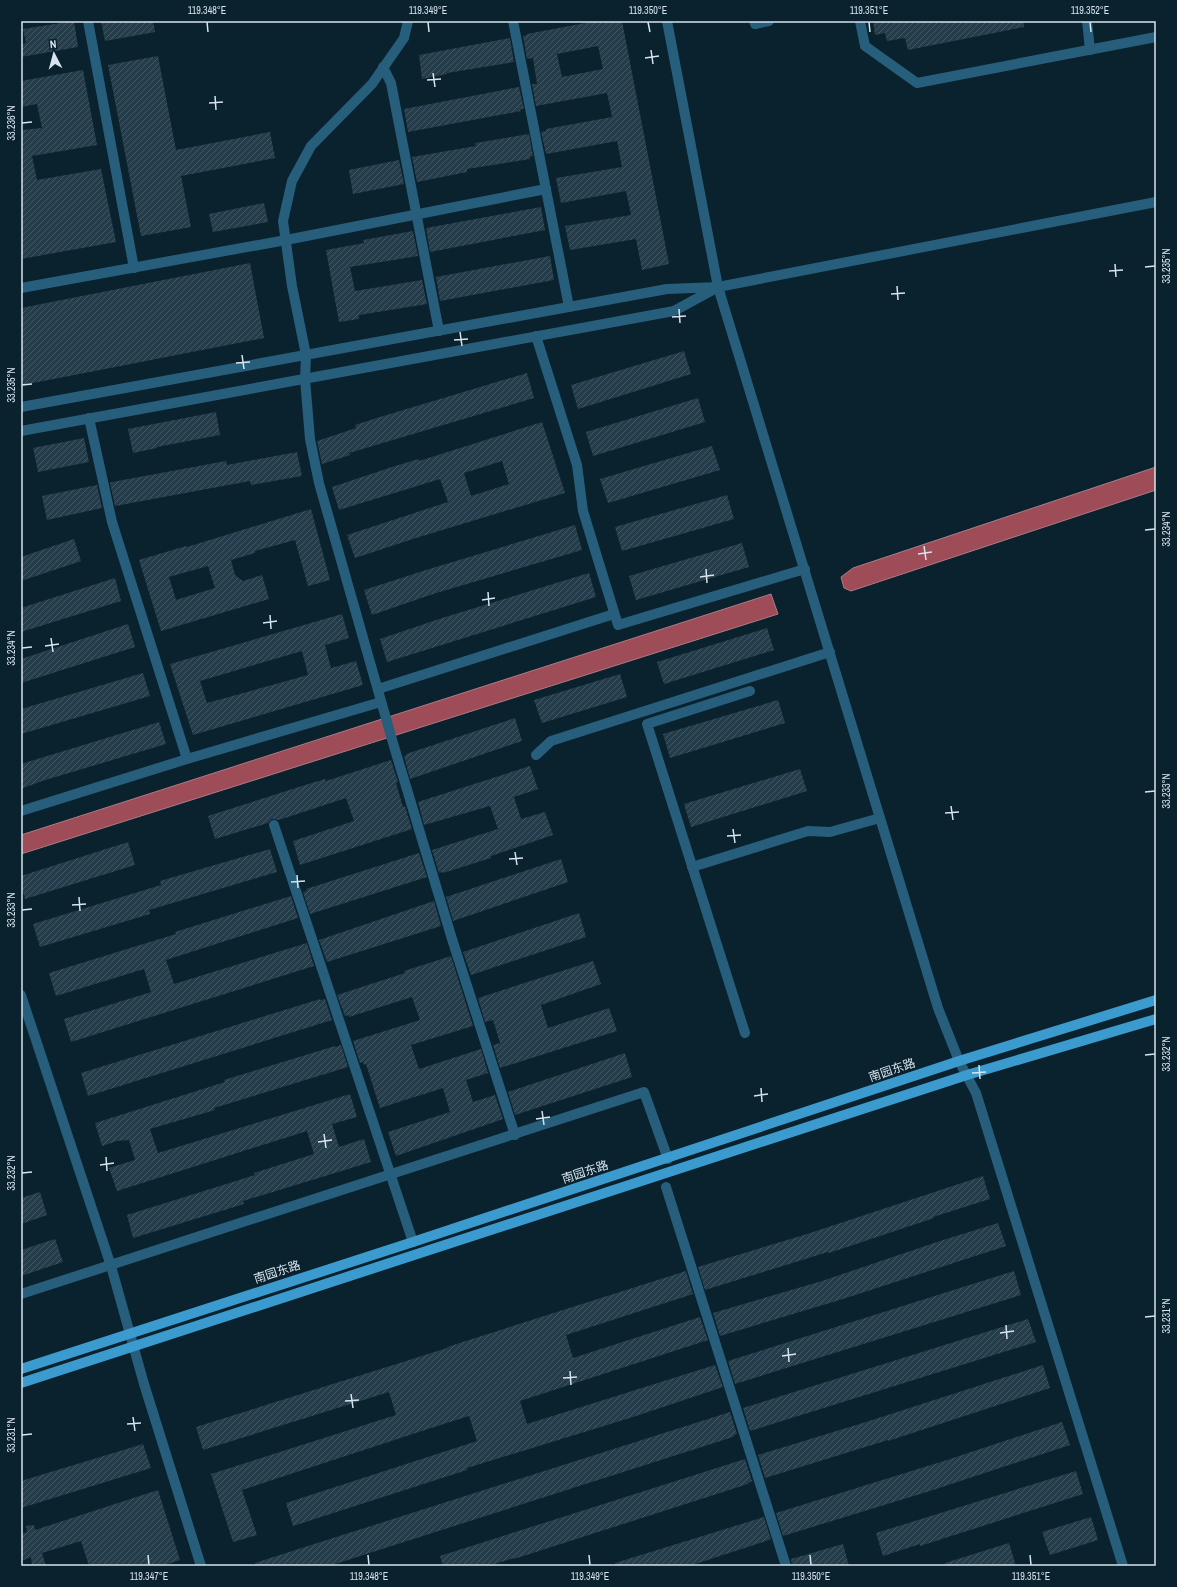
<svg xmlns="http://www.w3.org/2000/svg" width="1177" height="1587" viewBox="0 0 1177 1587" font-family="'Archivo Narrow','Noto Sans SC',sans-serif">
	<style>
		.water { fill: #9e4c58; stroke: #af7a85 }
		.building { fill: url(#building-hatch); fill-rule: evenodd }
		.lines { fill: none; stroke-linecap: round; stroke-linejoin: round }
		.minor { stroke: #265e7c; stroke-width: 10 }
		.major { stroke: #3c9bce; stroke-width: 10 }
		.ticks { fill: none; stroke: #d6e4ed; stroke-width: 1.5 }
		.labels { text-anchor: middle; stroke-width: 3.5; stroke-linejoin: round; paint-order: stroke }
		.street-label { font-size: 12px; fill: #d6e4ed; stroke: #0a212e }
		.neatline { fill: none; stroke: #d6e4ed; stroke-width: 1.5 }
		.ticks-label { font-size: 10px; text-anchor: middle; fill: #d6e4ed }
	</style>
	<defs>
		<pattern id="building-hatch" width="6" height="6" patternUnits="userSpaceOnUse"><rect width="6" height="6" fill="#253c4a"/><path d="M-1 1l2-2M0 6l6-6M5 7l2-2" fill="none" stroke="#445864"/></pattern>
	</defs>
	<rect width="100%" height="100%" fill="#0a212e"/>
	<!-- water -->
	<g class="water">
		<path d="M1156,467V490L851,591L844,588L841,577L853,568Z"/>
		<path d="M771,594L778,614L21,854V835Z"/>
	</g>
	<!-- building -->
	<g class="building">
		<path d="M74,21L78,47L21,57V44L26,43L23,29Z"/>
		<path d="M101,21H153L155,32L105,41Z"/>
		<path d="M596,21H622L669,264L642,270L636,239L570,250L565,226L631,215L626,191L561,203L556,178L622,167L617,141L546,154L541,132L546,131V129L612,117L607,93L536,106L532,84H537L533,58L527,59L523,36L527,35V34ZM598,46L603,69L562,77L557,54Z"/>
		<path d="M873,21H1024V27L908,50L905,38L887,41L885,33L875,35Z"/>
		<path d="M510,38L514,62L447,73V74L422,79L419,55Z"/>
		<path d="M158,56L176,150L270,132L275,158L181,176L191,227L141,236L108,65Z"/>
		<path d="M83,70L97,145L32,156L37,180L101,169L116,242L21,259V130L42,128L37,104L21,107V81Z"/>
		<path d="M519,87L524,109H520L521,111L408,132L404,109Z"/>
		<path d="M529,134L533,156L530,157V159L467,169V172L417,182L412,157L476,146L475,143Z"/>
		<path d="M399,160L404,184L353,194L349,170Z"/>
		<path d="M264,203L268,222L213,232L209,214Z"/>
		<path d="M541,207L545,230L430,252L426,228Z"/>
		<path d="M413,231L418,256L350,267L355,291L422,280L427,304L359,315V319L339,322L326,250L364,243L363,240Z"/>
		<path d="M550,256L554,280L440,301L436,277Z"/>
		<path d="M250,263L264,338L23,385L21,374V308Z"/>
		<path d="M684,351L691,374L578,409L571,385Z"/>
		<path d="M527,373L534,398L349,453L350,455L322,464L317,441L356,428L355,425L380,417Z"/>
		<path d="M698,398L705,422L593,456L586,432Z"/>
		<path d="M216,412L220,435L157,447V448L133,453L128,429Z"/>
		<path d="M542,422L565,493L416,538L355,558L347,535L448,502L440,479L339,510L332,487L395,466L419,459V461ZM502,461L509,484L471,496L464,473Z"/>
		<path d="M84,438L89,462L38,472L33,448Z"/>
		<path d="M712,446L720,470L608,503L600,479Z"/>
		<path d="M297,452L302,476L251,485L250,481L115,506L110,483L112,482L226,461L227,465Z"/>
		<path d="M97,485L102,508L47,520L42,496Z"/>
		<path d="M727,495L734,519L622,551L615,527Z"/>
		<path d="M311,509L330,580L308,586L295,540L255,551V553L231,560L235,575L243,581L262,575L269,599L161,631L139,560L186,546L187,547ZM208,566L215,588L176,600L169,577Z"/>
		<path d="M575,525L582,550L433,594L372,615L364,590L426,570Z"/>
		<path d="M74,539L81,561L21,581V557Z"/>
		<path d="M742,543L749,567L636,600L629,576Z"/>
		<path d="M589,573L596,597L387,662L380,639L442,618Z"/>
		<path d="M115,578L121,601L21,632V608Z"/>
		<path d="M342,614L349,638L325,645L331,668L356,661L363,685L193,735L170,664ZM302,651L308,675L207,703L200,681Z"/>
		<path d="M128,624L135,647L21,683V659Z"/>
		<path d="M767,628L774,650L664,684L657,662Z"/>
		<path d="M143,673L150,696L21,734V709Z"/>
		<path d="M620,674L627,697L542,723L534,700Z"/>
		<path d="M778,700L785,723L670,758L663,734Z"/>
		<path d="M515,718L522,741L410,779L404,756L406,755V754Z"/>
		<path d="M159,722L166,744L42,781L21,789V764Z"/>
		<path d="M391,760L398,782L396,783L403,807L405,806L412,829L300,865L293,841L354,821L346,798L285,818L278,820L272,819L268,823L215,839L208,816L302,786L325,779L326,781Z"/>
		<path d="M530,766L538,789L514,797L521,819L545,812L553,835L491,856V858L443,873V872L439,873L432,850L498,829L490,806L424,825L418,802Z"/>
		<path d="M800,769L807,791L691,827L684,804Z"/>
		<path d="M128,842L135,865L25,899L21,885V876Z"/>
		<path d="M270,849L277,872L149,910L150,914L40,947L33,924L161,885L160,881Z"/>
		<path d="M419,853L427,877L310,914L303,892L307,891L306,889Z"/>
		<path d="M561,859L568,882L453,921L446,897Z"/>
		<path d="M291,896L298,918L166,960L174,984L307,943L314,966L71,1042L64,1019L151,992L144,969L56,996L49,973L176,934L175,932Z"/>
		<path d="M434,901L441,926L327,962L319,940Z"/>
		<path d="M579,913L586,937L471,975L463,952Z"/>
		<path d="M451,956L473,1026L411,1045L419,1069L481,1049L488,1073L466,1080L473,1102L495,1095L503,1119L396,1156L388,1132L450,1112L443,1088L380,1108L366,1064L364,1065L363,1062L360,1063L353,1041L420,1020L412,997L349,1017L348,1015L345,1016L337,995L405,973L404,971Z"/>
		<path d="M593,961L601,984L541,1005L548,1028L609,1008L617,1031L500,1068L493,1045L500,1043L493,1020L485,1022L478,998Z"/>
		<path d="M320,999V1000L325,999L332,1020L88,1096L81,1073Z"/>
		<path d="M341,1045L348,1067L214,1108L215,1110L150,1129L158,1153L350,1094L357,1117L332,1124L339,1147L364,1139L371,1162L243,1201L244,1204L133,1238L127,1215L255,1175L254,1173L314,1154L307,1131L117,1191L109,1168L135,1160L129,1140L117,1141L102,1146L95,1123L225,1082L224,1080L335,1046L336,1047Z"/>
		<path d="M625,1053L632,1077L515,1115L508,1092Z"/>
		<path d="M983,1176L990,1199L933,1217L934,1218L829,1253L828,1252L705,1290L698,1267L807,1234Z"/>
		<path d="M40,1192L47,1215L21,1224V1198Z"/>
		<path d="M998,1223L1006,1246L843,1299L720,1336L713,1313L822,1281L940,1241Z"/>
		<path d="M55,1239L63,1262L21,1276V1250Z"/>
		<path d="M686,1271L693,1294L566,1335L573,1358L700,1317L708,1340L520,1401L527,1424L715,1365L723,1387L633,1417L467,1468V1470L293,1526L286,1503L477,1441L469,1416L428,1429L242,1490L257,1535L233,1542L211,1474L396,1415L389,1392L203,1450L196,1427L406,1361L447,1348V1347Z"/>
		<path d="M1014,1271L1021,1295L735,1384L728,1361Z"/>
		<path d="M1028,1319L1036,1342L750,1431L743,1408Z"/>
		<path d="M1043,1365L1050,1388L888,1441V1440L765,1478L758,1455L866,1422Z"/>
		<path d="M730,1412L737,1434L733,1436V1437L329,1566H256L255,1563L289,1552Z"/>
		<path d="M1062,1422L1070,1445L930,1491L783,1536L776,1513L947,1460Z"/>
		<path d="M143,1444L151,1468L21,1508V1481Z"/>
		<path d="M745,1459L752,1481L748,1483V1484L514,1559V1558L488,1566H443L440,1556Z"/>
		<path d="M1076,1471L1083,1494L920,1546V1544L883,1556L876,1533Z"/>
		<path d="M158,1490L180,1560L162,1566H89L81,1541L42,1553L46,1566H32L31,1557L21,1561V1534L27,1532L26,1526L34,1525L35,1530Z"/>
		<path d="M764,1517L771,1539L766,1541L689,1566H615V1563Z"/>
		<path d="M1091,1517L1098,1540L1050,1555L1042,1532Z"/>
		<path d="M1009,1543L1016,1566H945V1563Z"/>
		<path d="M843,1544L849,1566H792L791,1559Z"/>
	</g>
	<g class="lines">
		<!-- minor -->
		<g class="minor">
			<path d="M88,21L134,268"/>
			<path d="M408,21L404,38L372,84L311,146L292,181L283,221L292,286L306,355L305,379L310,439L319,483L393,743L452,939L515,1135"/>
			<path d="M513,21L569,307"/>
			<path d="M667,21L718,287L938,1008L959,1061L976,1093L1123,1566"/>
			<path d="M754,21L755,24L769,21"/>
			<path d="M860,21L865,46L917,83L1156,37"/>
			<path d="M1087,21L1090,50"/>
			<path d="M383,67L391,83L439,331"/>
			<path d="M718,287L1156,202"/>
			<path d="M21,288L286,240L546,189"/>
			<path d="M536,336L577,465L583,511L618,625L805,569"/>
			<path d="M21,407L667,289L718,287L674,311L21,431"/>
			<path d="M89,418L112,522L187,759L381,702"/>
			<path d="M378,689L614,614"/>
			<path d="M536,755L551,741L830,652"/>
			<path d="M21,811L187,759"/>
			<path d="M274,825L413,1242"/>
			<path d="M692,867L808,831L830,832L880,818"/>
			<path d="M21,995L111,1266L144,1384L201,1566"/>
			<path d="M745,1033L647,724L750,691"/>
			<path d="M666,1187L786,1566"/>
			<path d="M21,1294L644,1092L668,1159"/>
		</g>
		<!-- major -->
		<g class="major">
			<path d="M21,1369L413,1242L959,1061L1156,1000"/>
			<path d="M21,1383L967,1075L1156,1019"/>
		</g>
	</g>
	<!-- ticks -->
	<path class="ticks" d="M207,22L208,32M428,22L429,32M648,22L650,32M869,22L870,32M1090,22L1091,32M651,50L653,64M645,58L659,56M433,73L435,87M427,80L441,79M215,96L216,110M209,103L223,102M22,123L32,122M1115,264L1116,277M1145,267L1155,266M1109,271L1123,270M897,286L898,300M891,294L905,293M679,309L680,323M672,317L686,316M460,332L462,346M454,340L468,339M242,355L244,369M236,363L250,362M22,385L32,384M1145,530L1155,529M924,546L926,560M918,554L932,552M706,569L707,583M700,577L714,575M488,592L489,606M482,600L495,598M270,615L271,629M263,623L277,621M51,638L53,652M45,646L59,644M22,648L32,647M1145,792L1155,791M951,806L953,820M945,813L959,812M733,829L735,843M727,836L741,835M515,852L517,865M509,859L523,858M297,875L298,888M291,882L305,881M79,897L80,911M72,905L86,904M22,910L32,909M1145,1055L1155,1054M979,1065L980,1079M972,1073L986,1072M761,1088L762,1102M754,1096L768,1094M542,1111L544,1125M536,1119L550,1117M324,1134L326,1148M318,1142L332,1140M106,1157L107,1171M100,1165L114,1163M22,1173L32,1172M1145,1317L1155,1316M1006,1325L1007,1339M1000,1333L1014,1331M788,1348L789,1362M782,1356L796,1354M570,1371L571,1385M563,1378L577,1377M351,1394L353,1408M345,1401L359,1400M133,1417L135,1431M127,1424L141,1423M22,1435L32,1434M148,1555L149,1565M368,1555L369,1565M589,1555L590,1565M810,1555L811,1565M1030,1555L1031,1565"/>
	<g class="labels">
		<!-- street labels -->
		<g class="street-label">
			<text transform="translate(892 1070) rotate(-19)" y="4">南园东路</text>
			<text transform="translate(585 1172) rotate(-18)" y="4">南园东路</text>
			<text transform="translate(277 1272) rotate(-18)" y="4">南园东路</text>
		</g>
	</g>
	<!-- border -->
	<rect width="1177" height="1587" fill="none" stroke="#0a212e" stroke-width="44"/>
	<!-- north arrow -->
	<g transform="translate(54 54) rotate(354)" stroke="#0a212e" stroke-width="3" paint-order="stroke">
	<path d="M0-3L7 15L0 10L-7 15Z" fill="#d6e4ed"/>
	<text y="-6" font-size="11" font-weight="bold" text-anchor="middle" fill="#d6e4ed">N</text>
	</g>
	<rect x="22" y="22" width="1133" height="1543" class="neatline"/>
	<g class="ticks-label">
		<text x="207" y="14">119.348°E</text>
		<text x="428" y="14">119.349°E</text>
		<text x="648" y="14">119.350°E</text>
		<text x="869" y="14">119.351°E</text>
		<text x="1090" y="14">119.352°E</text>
		<text transform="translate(11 123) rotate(-90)" y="4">33.236°N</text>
		<text transform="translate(1166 266) rotate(-90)" y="4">33.235°N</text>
		<text transform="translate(11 385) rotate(-90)" y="4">33.235°N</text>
		<text transform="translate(1166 529) rotate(-90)" y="4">33.234°N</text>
		<text transform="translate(11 648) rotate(-90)" y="4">33.234°N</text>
		<text transform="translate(1166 791) rotate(-90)" y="4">33.233°N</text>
		<text transform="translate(11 910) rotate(-90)" y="4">33.233°N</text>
		<text transform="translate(1166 1054) rotate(-90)" y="4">33.232°N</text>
		<text transform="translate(11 1173) rotate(-90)" y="4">33.232°N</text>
		<text transform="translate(1166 1316) rotate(-90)" y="4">33.231°N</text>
		<text transform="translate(11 1435) rotate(-90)" y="4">33.231°N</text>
		<text x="149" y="1580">119.347°E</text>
		<text x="369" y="1580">119.348°E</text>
		<text x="590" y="1580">119.349°E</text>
		<text x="811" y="1580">119.350°E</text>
		<text x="1031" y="1580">119.351°E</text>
	</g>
</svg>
